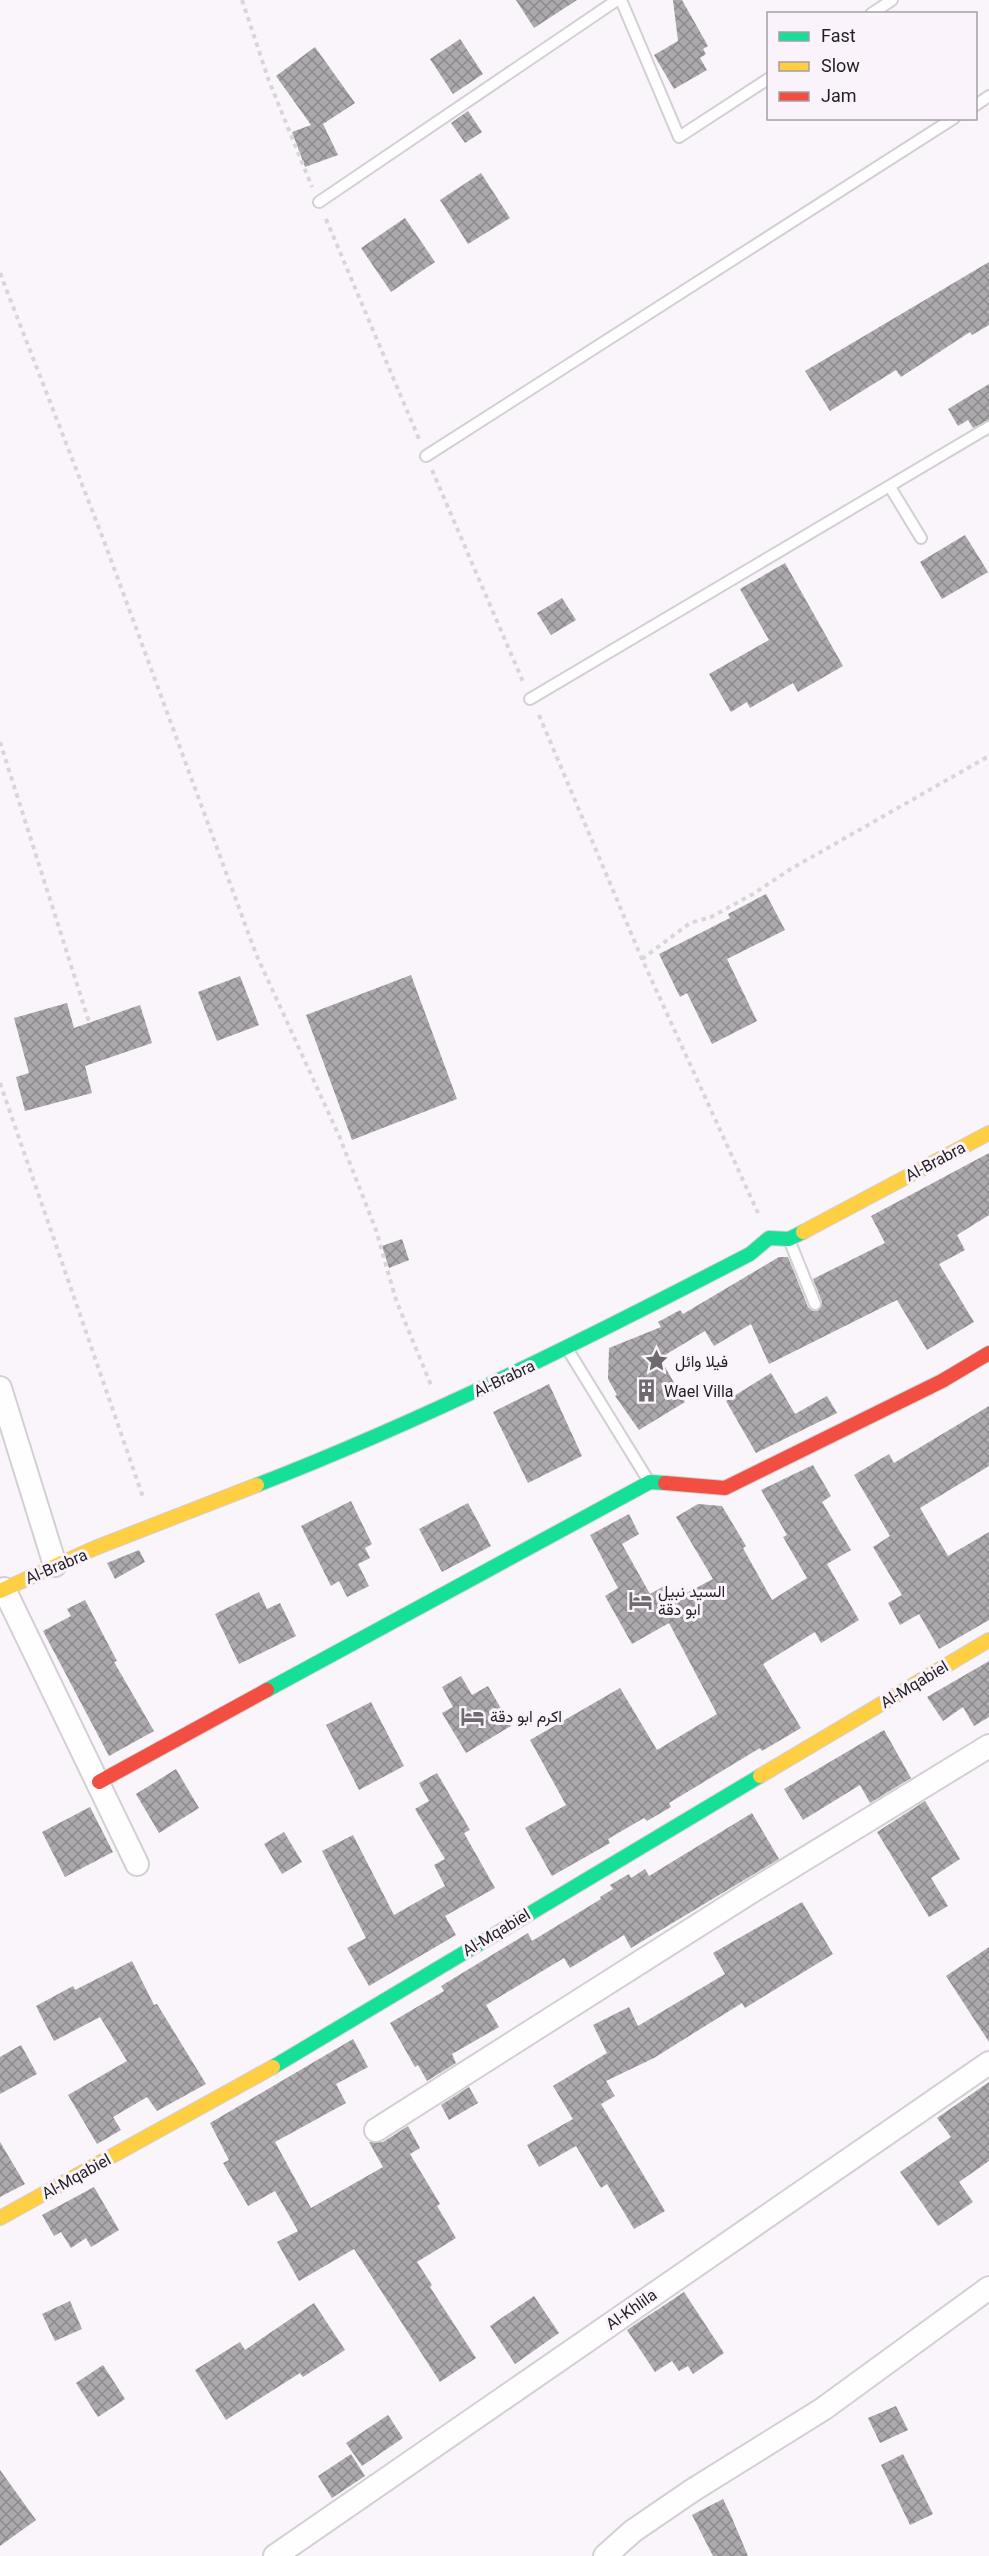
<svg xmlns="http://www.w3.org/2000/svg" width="989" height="2556" viewBox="0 0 989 2556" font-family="Roboto,Vazirmatn,sans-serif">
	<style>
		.building { fill: url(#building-cross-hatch) }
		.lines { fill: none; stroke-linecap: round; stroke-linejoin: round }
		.lane-casing { stroke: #d3d0d3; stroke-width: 14 }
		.street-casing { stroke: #d3d0d3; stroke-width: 26 }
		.fast-casing { stroke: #d3d0d3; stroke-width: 16 }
		.slow-casing { stroke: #d3d0d3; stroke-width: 16 }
		.jam-casing { stroke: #d3d0d3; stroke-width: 16 }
		.path { stroke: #d8d7d8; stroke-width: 4; stroke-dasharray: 4.5 4.5; stroke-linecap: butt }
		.lane { stroke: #fefefe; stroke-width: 10 }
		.street { stroke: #fefefe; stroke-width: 22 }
		.fast { stroke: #16e098; stroke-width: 14 }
		.slow { stroke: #ffcf43; stroke-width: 14 }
		.jam { stroke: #f24e42; stroke-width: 14 }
		.labels { text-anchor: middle; stroke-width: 6; stroke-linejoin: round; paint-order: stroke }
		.street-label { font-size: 16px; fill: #221f22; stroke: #fbf3fc }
		.poi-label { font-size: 16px; fill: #221f22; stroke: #fbf3fc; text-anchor: start }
	</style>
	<defs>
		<pattern id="building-cross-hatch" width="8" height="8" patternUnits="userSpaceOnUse" patternTransform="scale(1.5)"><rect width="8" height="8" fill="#aca9ac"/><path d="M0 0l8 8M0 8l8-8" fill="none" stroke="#8c898c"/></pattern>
	</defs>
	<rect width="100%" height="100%" fill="#faf5fa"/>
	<!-- building -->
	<g class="building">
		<path d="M516,0H577L534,28Z"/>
		<path d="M673,0H682L708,46L703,49L706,54L700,58L707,70L674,89L654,55L678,41Z"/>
		<path d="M460,39L483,74L453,94L430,59Z"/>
		<path d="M315,47L355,103L323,124L338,155L305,167L292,132L311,125L276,76Z"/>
		<path d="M468,111L482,132L465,143L451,123Z"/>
		<path d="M481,173L510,218L468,244L440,200Z"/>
		<path d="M405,218L435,262L391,292L361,248Z"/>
		<path d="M989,262V325L972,335L970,332L901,377L896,370L830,411L805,371Z"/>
		<path d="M989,384V420L973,428L968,420L958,426L948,409Z"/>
		<path d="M965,535L988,572L942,599L920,562Z"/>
		<path d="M785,563L843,666L798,692L793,683L750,708L747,702L731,712L709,674L769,640L740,589Z"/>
		<path d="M562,598L576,620L551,635L537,613Z"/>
		<path d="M766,894L785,930L727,959L757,1021L712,1044L687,993L680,997L659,954L730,918L728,914Z"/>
		<path d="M411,975L457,1099L352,1140L306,1015Z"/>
		<path d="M240,976L259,1025L217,1041L198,992Z"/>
		<path d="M67,1003L74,1028L140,1005L152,1043L85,1066L92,1093L25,1111L16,1077L29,1073L14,1018Z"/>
		<path d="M989,1153V1215L957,1235L965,1250L939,1264L974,1322L927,1350L897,1300L769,1364L751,1324L714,1346L705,1331L660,1358L685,1402L639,1430L615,1396L617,1395L608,1379L609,1348L661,1327L658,1322L680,1310L683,1314L779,1257H788L808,1307L813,1311H818L822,1302L813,1279L885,1243L871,1216Z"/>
		<path d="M402,1239L409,1260L389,1268L382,1246Z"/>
		<path d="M771,1373L795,1414L827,1396L837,1413L756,1453L726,1401Z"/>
		<path d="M549,1384L582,1456L528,1483L493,1412Z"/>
		<path d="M989,1406V1466L920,1508L948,1556L989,1532V1620L939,1649L919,1614L900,1625L888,1603L902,1595L873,1547L890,1536L854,1475L889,1454L894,1463Z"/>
		<path d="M813,1465L831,1496L822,1502L851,1550L827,1564L859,1620L821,1643L815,1632L763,1664L801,1728L762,1751L760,1748L669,1803L671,1807L647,1821L644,1818L608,1839L610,1843L552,1876L525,1828L566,1805L530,1740L620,1688L657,1750L717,1714L669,1623L632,1644L605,1596L618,1588L590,1535L629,1514L639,1534L622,1544L650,1594L666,1585L675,1599L713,1579L676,1517L698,1504L722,1506L746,1546L743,1548L772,1600L807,1578L783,1537L787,1535L761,1490Z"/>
		<path d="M351,1501L372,1544L365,1548L370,1558L358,1564L369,1586L347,1597L339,1581L331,1586L301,1526Z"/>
		<path d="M468,1503L491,1546L442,1572L419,1529Z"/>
		<path d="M139,1550L145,1562L115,1579L107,1563Z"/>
		<path d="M259,1592L267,1609L280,1603L296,1636L239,1664L215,1614Z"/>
		<path d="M85,1600L117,1661L114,1662L154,1731L109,1756L43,1631L71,1616L67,1609Z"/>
		<path d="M989,1661V1717L974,1726L963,1707L943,1721L927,1697Z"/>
		<path d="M461,1676L472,1695L488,1686L511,1726L466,1753L442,1713L453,1707L442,1687Z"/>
		<path d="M371,1702L404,1766L359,1790L326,1725Z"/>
		<path d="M884,1730L911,1778L870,1803L860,1785L803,1820L784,1789Z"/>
		<path d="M176,1769L199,1808L159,1833L136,1794Z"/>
		<path d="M437,1773L470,1830L464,1833L495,1888L445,1916L456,1935L369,1986L347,1948L366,1938L322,1851L353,1835L394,1915L445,1886L434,1865L445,1859L415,1809L429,1801L419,1783Z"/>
		<path d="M925,1801L960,1859L931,1878L948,1906L929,1917L877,1832Z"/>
		<path d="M90,1807L113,1852L65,1877L42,1832Z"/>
		<path d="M752,1813L779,1859L631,1948L624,1935L570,1968L564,1958L486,2005L499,2027L452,2054L456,2063L427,2081L418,2065L415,2067L390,2023L444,1991L441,1986L528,1933L532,1941L601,1899L600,1897L613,1889L610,1885L629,1874L631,1878L645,1869L649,1876Z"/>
		<path d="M284,1832L302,1862L282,1874L264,1844Z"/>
		<path d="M802,1902L833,1954L745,2008L742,2003L654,2058L606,2081L615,2096L601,2104L665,2211L634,2229L607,2184L601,2188L576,2146L539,2167L527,2145L573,2119L553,2086L607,2053L593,2025L629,2007L638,2026L725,1974L713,1953Z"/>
		<path d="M989,1947V2042L946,1976Z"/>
		<path d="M132,1961L154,2005L157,2004L206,2084L157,2111L147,2097L113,2117L121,2130L97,2144L68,2095L127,2061L100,2017L54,2041L36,2006L73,1986L75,1990Z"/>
		<path d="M353,2039L368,2067L336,2084L346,2103L275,2142L311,2208L383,2167L369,2142H383L408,2126L420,2148L410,2154L440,2204L437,2206L456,2238L417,2262L432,2285L430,2287L476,2358L440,2382L354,2249L299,2281L277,2242L298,2231L275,2191L248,2206L223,2163L229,2160L210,2123Z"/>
		<path d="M21,2045L37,2074L0,2094V2057Z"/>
		<path d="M989,2082V2161L959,2182L973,2202L938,2226L900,2172L951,2137L937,2118Z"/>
		<path d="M469,2087L478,2103L449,2120L441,2105Z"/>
		<path d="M0,2142L25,2184L0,2197Z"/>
		<path d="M94,2187L119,2230L91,2247L86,2238L71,2248L61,2232L54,2236L42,2215Z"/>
		<path d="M684,2292L724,2353L693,2374L688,2366L679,2371L672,2361L655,2372L627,2330Z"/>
		<path d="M534,2296L559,2333L515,2364L490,2326Z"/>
		<path d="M70,2301L82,2329L55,2341L42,2314Z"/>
		<path d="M314,2303L345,2350L303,2377L300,2373L226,2420L195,2370L240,2342L245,2350Z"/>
		<path d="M103,2365L125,2399L98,2417L76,2383Z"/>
		<path d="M896,2406L908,2430L880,2443L868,2418Z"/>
		<path d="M388,2415L403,2438L362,2466L346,2443Z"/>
		<path d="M351,2454L365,2476L332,2498L318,2476Z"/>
		<path d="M903,2454L933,2514L910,2525L881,2465Z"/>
		<path d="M0,2470L36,2520L0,2546Z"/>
		<path d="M723,2499L732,2518L748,2556H713L692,2515Z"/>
	</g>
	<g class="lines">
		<defs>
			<g id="lane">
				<path d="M621,0L679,137L768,79"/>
				<path d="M871,14L892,0"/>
				<path d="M976,105L989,96"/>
				<path d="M319,202L617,0"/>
				<path d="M426,456L954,118"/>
				<path d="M890,487L921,538"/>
				<path d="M530,699L989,427"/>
				<path d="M790,1242L815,1304"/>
				<path d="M568,1350L648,1480"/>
			</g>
			<g id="street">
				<path d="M0,1388L55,1565"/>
				<path d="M4,1589L137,1864"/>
				<path d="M376,2130L749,1893L989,1746"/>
				<path d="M275,2556L989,2063"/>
				<path d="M605,2556L633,2531L693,2490L823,2409L989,2288"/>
			</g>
			<g id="fast">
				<path d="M257,1485C427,1419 588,1338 750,1254L769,1238L789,1239L803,1232"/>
				<path d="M267,1690L650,1482L665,1483"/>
				<path d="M273,2067L760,1776"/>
			</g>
			<g id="slow">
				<path d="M803,1232L989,1133"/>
				<path d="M0,1591L95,1548L257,1485"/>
				<path d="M760,1776L989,1640"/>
				<path d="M0,2218L273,2067"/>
			</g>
			<g id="jam">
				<path d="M665,1483L725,1488L942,1381L989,1353"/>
				<path d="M99,1782L267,1690"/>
			</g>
		</defs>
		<!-- lane casing -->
		<use href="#lane" class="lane-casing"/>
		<!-- street casing -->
		<use href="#street" class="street-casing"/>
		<!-- fast casing -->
		<use href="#fast" class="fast-casing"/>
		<!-- slow casing -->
		<use href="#slow" class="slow-casing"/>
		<!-- jam casing -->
		<use href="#jam" class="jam-casing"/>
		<!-- path -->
		<g class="path">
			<path d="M242,0L269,81L312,187"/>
			<path d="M326,219L419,439"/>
			<path d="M0,273L104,541L256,954L340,1138L376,1230L396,1300L431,1385"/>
			<path d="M432,470L524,684"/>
			<path d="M539,715L642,959L758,1213"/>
			<path d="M0,742L89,1022"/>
			<path d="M642,959L690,923L711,917L753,894L789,870L989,756"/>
			<path d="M0,1083L144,1500"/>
		</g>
		<!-- lane -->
		<use href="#lane" class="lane"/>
		<!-- street -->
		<use href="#street" class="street"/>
		<!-- fast -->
		<use href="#fast" class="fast"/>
		<!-- slow -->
		<use href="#slow" class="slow"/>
		<!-- jam -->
		<use href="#jam" class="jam"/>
	</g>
	<!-- icons -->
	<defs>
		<symbol id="sight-bare" viewBox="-9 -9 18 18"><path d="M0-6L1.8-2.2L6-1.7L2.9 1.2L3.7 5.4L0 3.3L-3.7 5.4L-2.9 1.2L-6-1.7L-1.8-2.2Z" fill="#6e6a6e" stroke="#fbf3fc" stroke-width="2.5" paint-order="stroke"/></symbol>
		<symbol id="building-bare" viewBox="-9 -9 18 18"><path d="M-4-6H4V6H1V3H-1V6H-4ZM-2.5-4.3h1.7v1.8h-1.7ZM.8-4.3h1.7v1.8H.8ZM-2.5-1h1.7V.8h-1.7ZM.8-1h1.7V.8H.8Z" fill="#6e6a6e" stroke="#fbf3fc" stroke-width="2.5" paint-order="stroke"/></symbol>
		<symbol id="hotel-bare" viewBox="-9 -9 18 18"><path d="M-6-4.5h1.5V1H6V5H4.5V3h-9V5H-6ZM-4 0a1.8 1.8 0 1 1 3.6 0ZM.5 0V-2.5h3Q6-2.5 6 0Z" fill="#6e6a6e" stroke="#fbf3fc" stroke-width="2.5" paint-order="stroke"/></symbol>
	</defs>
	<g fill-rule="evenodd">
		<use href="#sight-bare" x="640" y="1344" width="33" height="33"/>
		<use href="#building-bare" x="630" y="1374" width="33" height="33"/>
		<use href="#hotel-bare" x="624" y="1584" width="33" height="33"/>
		<use href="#hotel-bare" x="456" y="1700" width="33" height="33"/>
	</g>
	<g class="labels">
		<!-- street labels -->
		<g class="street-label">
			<text transform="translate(935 1161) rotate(-28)" y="6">Al-Brabra</text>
			<text transform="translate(504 1378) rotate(-25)" y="6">Al-Brabra</text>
			<text transform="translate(56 1566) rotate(-23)" y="6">Al-Brabra</text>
			<text transform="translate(914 1684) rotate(-31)" y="6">Al-Mqabiel</text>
			<text transform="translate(496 1932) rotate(-31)" y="6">Al-Mqabiel</text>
			<text transform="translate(76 2176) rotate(-29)" y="6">Al-Mqabiel</text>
			<text transform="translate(631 2309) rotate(-35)" y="6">Al-Khlila</text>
		</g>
		<!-- poi labels -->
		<g class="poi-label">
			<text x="675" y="1367">فيلا وائل</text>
			<text x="664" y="1397">Wael Villa</text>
			<text x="658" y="1597">السيد نبيل<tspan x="658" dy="18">ابو دقة</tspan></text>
			<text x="490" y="1722">اكرم ابو دقة</text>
		</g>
	</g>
	<!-- legend -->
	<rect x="767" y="12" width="210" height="108" fill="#fbf3fc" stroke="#a49ea5" stroke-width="1.5"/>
	<rect x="779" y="32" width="30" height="9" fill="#16e098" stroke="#a49ea5" stroke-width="1.5"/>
	<text x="821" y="42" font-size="18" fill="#221f22">Fast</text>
	<rect x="779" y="62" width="30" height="9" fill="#ffcf43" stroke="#a49ea5" stroke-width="1.5"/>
	<text x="821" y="72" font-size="18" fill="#221f22">Slow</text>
	<rect x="779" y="92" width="30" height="9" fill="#f24e42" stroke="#a49ea5" stroke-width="1.5"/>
	<text x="821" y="102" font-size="18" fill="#221f22">Jam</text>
</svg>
